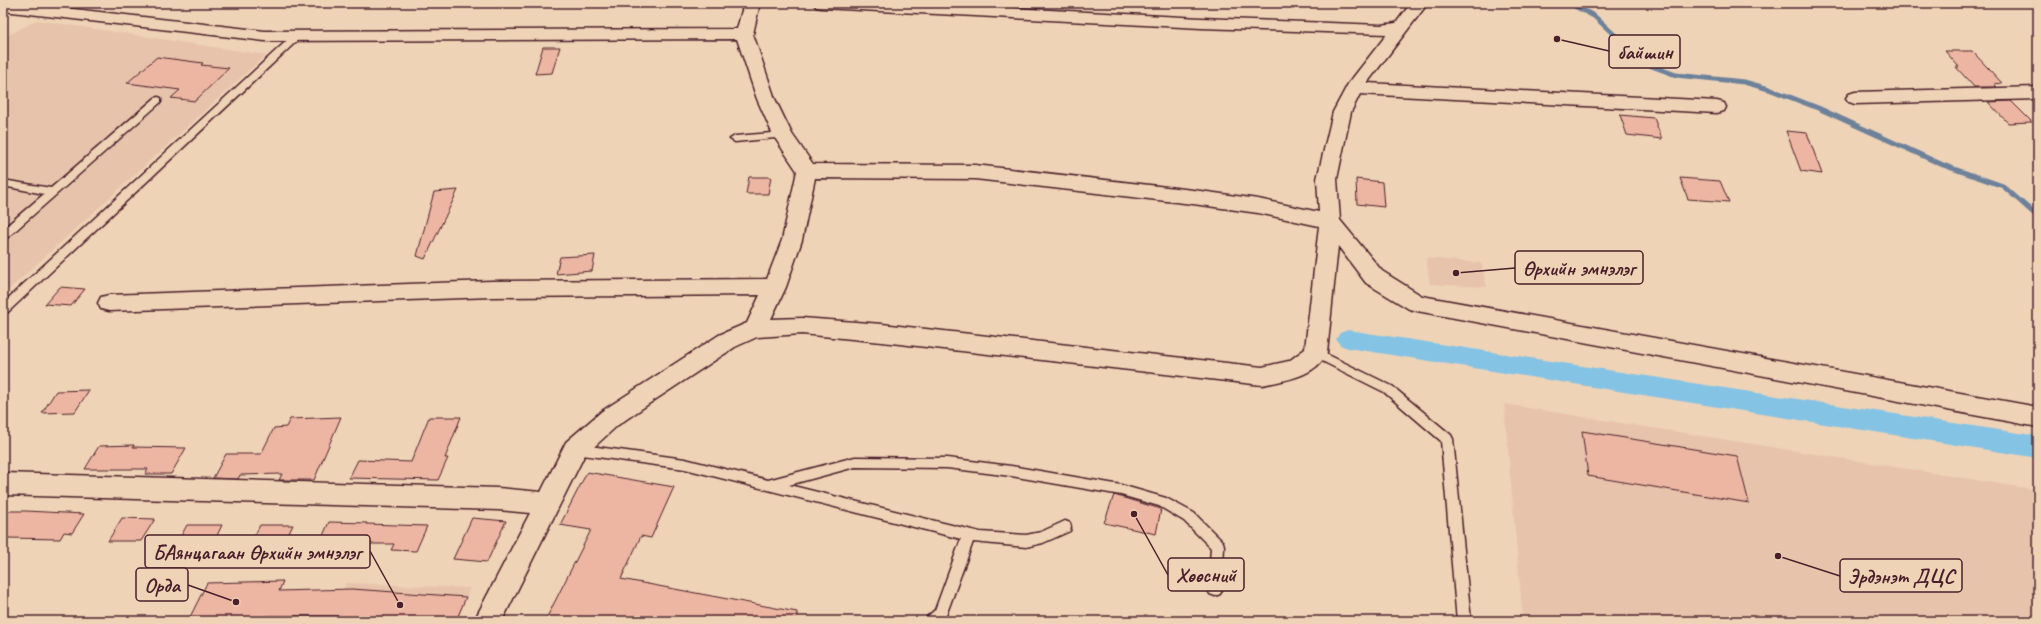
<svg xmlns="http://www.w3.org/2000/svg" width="2041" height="624" viewBox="0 0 2041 624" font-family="Caveat,sans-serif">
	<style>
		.built { fill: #e7c3ab }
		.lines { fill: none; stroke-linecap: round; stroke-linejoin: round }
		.stream { stroke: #6d819b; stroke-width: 5 }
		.canal { fill: #85c3e5; fill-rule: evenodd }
		.building { fill: #edb6a3; stroke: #4a1f2b }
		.lane-casing { stroke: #4a1f2b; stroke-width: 3 }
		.street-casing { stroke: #4a1f2b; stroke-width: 3 }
		.lane { fill: #efd3b6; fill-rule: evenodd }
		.street { fill: #efd3b6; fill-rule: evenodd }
		.leader { fill: none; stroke: #4a1f2b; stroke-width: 1.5 }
		.callout-dot { fill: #4a1f2b; stroke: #efd3b6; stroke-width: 1.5 }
		.callout { fill: #efd3b6; stroke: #4a1f2b; stroke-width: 1.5 }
		.callout-label { font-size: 21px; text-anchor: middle; font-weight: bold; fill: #4a1f2b }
	</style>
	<rect width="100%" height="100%" fill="#efd3b6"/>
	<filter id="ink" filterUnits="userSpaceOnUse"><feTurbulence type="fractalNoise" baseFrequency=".025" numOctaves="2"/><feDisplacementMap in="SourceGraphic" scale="8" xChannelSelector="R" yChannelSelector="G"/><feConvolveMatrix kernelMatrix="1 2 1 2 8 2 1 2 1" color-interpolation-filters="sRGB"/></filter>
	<g filter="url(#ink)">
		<!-- built -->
		<g class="built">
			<path d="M37,20L266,55L3,295V38Z"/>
			<path d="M1426,258L1481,263L1487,287L1430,284Z"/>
			<path d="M1504,404L2038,490V621H1523Z"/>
			<path d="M346,583L470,588L457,621H328Z"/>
		</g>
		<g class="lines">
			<!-- stream -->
			<path class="stream" d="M1569,3L1594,16L1646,64L1676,75L1744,82L1769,89L1818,108L1943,165L2003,186L2038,217"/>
			<!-- canal -->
			<path class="canal" d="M1348,330L2038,436V458L1348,348L1340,345L1336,339L1340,333Z"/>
		</g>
		<!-- building -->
		<g class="building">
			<path d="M543,47H560L552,73L535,74Z"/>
			<path d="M1945,51H1972L2002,83L1994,84L1997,87H1974L1956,67H1959Z"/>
			<path d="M157,57L203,63L201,65L229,68L195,101L171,98L180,90L127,83Z"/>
			<path d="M2011,101L2032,122L2008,123L1988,102Z"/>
			<path d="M1620,115L1654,118L1662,139L1627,135Z"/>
			<path d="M1786,131L1807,133L1822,174L1801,171Z"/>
			<path d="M749,177H771L768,194H746Z"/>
			<path d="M1680,178L1720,181L1729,202L1688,199Z"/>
			<path d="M1356,179L1382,182L1384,207L1357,204Z"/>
			<path d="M458,190L425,259L417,256L434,192Z"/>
			<path d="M595,255L592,271L556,274L560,257Z"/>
			<path d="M60,287L85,289L71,306L45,304Z"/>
			<path d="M89,390L75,412L42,413L56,391Z"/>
			<path d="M341,417L314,480H279L282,474L240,475L238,479L213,478L226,454H261L274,428L286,427L290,419Z"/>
			<path d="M429,417H461L445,458H448L438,480L349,478L358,460L411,462Z"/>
			<path d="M1582,431L1737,456L1749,503L1588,476Z"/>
			<path d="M134,445L133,447L186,448L171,474H145L148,469H85L99,446Z"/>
			<path d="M587,472L674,487L651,538L641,536L621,579L797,612L796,621H545L591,530L560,525Z"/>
			<path d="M1114,495L1161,509L1156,534L1104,523Z"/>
			<path d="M3,511H26L84,514L72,533L64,532L60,539L8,538L3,546Z"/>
			<path d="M122,518L155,519L141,541H108Z"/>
			<path d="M472,518L506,521L487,562L453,559Z"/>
			<path d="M329,522L367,523L366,524L427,526L416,551L391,550L394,544H357L356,547H318Z"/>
			<path d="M187,525H222L210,550H188L190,545H176Z"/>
			<path d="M260,525H293L283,545H250Z"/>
			<path d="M283,581L279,591L352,589L466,597L456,621H338L340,616H267L265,621H188L207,583Z"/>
		</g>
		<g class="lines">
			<defs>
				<g id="lane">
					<path d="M297,33L300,34V38L7,313L3,314V303L294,34Z"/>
					<path d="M158,97L161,98V102L7,238L3,239V229L44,194L3,186V180L51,188L155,98Z"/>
					<path d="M783,132L788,135L786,137L735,142L730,139L735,136Z"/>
					<path d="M1316,349L1392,386L1451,435L1453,439L1471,621H1457L1441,441L1384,392L1312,356L1310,353L1312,350Z"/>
					<path d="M575,444L685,459L768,480L855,457L947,458L1011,466L1121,485L1166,498L1194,513L1223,542L1224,546L1222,590L1220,594L1215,596L1210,594L1208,590L1211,548L1184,521L1159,506L1121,495L1011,476L947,468L855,467L789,485L980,532L1026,535L1041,532L1065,521L1070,523L1071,527L1070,531L1043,543L1026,547L973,542L945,618L942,621H925L927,617L935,610L961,539L685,469L575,454L571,453L569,449L571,445Z"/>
				</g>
				<g id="street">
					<path d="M3,3H21L265,31L737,29L744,3H760L753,34L775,99L792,134L813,164L975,165L1193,190L1258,199L1319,212L1317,179L1333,112L1348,84L1387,34L1201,28L822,8L816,7L814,3H918L1201,18L1381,25L1396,23L1411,3H1428L1367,83L1717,101L1724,103L1726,107L1724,111L1717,113L1360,94L1351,112L1337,179L1340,220L1382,271L1422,296L2038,407V427L1417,311L1409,309L1366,283L1338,246L1327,353C1315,377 1286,380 1262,385L882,342L802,334L757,337L735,347L650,403L618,425L584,456L502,621H474L530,513L498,510L3,495V473L498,488L541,492L566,442L602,411L719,335L747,323L760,295L491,297L109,311L101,309L98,303L101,297L109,295L491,281L767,279L782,240L797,171L773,135L757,99L737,39L265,41L3,11ZM815,178L975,179L1193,204L1258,213L1319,226L1305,349L1289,361L1262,367L882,324L802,318L771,319L786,287L802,240Z"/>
					<path d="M2038,87V99L1855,104L1849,102L1846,98L1849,94L1855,92Z"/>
				</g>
			</defs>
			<!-- lane casing -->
			<use href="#lane" class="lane-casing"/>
			<!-- street casing -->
			<use href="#street" class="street-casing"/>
			<!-- lane -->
			<use href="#lane" class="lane"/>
			<!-- street -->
			<use href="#street" class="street"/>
		</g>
	</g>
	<!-- callouts -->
	<path class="leader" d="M1557 39L1609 51M1456 273L1515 268M400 605L370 551M1134 514L1168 575M1778 556L1840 576M236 602L188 585"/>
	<g class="callout-dot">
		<circle cx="1557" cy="39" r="4"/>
		<circle cx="1456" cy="273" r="4"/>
		<circle cx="400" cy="605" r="4"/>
		<circle cx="1134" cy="514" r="4"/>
		<circle cx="1778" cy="556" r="4"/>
		<circle cx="236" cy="602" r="4"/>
	</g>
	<g class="callout">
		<rect x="1609" y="35" width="71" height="33" rx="4"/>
		<rect x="1515" y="251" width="128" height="33" rx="4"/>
		<rect x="145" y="535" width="225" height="33" rx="4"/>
		<rect x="1168" y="558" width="76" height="33" rx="4"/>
		<rect x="1840" y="559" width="122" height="33" rx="4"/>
		<rect x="136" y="568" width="52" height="33" rx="4"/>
	</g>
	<g class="callout-label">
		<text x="1645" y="59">байшин</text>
		<text x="1579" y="275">Өрхийн эмнэлэг</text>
		<text x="257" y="559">БАянцагаан Өрхийн эмнэлэг</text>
		<text x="1206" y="582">Хөөсний</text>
		<text x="1901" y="583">Эрдэнэт ДЦС</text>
		<text x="162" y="592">Орда</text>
	</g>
	<!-- margin -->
	<rect width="2041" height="624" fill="none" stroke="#efd3b6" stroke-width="16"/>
	<rect x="8" y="8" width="2025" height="608" fill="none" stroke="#4a1f2b" stroke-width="1.5" filter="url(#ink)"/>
</svg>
